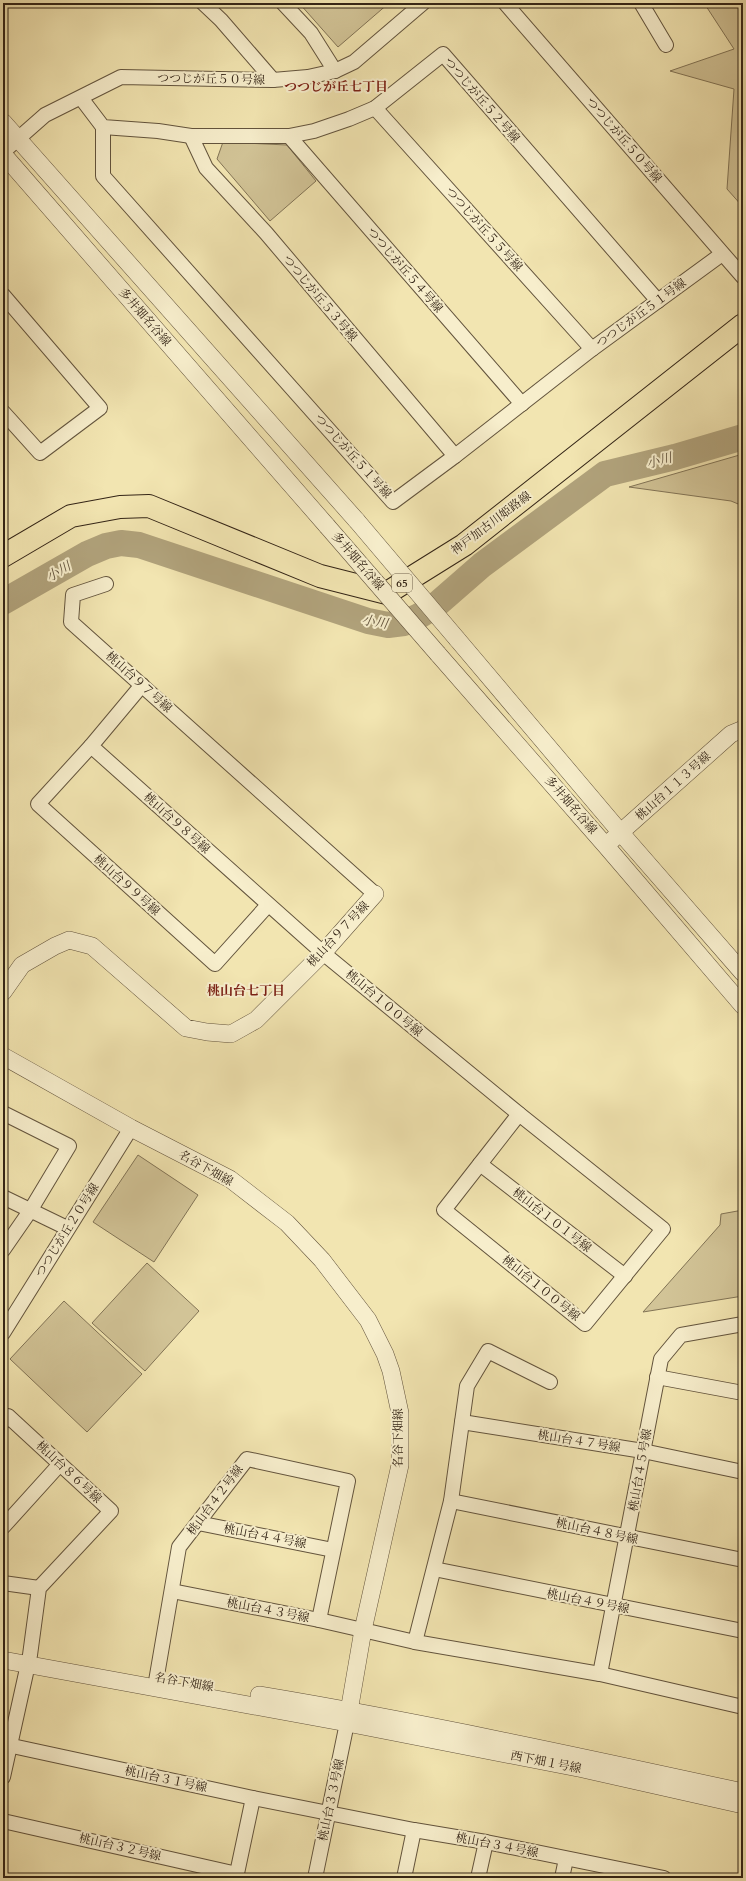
<svg xmlns="http://www.w3.org/2000/svg" width="746" height="1881" viewBox="0 0 746 1881" font-family="Cardo,'Noto Serif JP',serif">
	<style>
		.green { fill: #d2c497; stroke: #827456 }
		.lines { fill: none; stroke-linecap: round; stroke-linejoin: round }
		.river { stroke: #b1a37c; stroke-width: 26 }
		.minor-casing { stroke: #63543d; stroke-width: 16 }
		.tertiary-casing { stroke: #63543d; stroke-width: 18 }
		.primary-casing { stroke: #332416; stroke-width: 24 }
		.minor { stroke: #f7eecc; stroke-width: 14 }
		.tertiary { stroke: #f7eecc; stroke-width: 17 }
		.primary { stroke: #f2e5b1; stroke-width: 22 }
		.tertiary-bridge-casing { stroke: #63543d; stroke-width: 18; stroke-linecap: butt }
		.tertiary-bridge { stroke: #f7eecc; stroke-width: 17 }
		.labels { text-anchor: middle; stroke-width: 4; stroke-linejoin: round; paint-order: stroke }
		.shield { fill: #f7eecc; stroke: #6e614d; stroke-width: 1 }
		.shield-label { font-size: 11px; font-weight: bold; fill: #332416 }
		.street-label { font-size: 12px; fill: #332416; stroke: #f7eecc }
		.neighbourhood-label { font-size: 13px; font-weight: bold; fill: #7a1f14; stroke: #f7eecc }
		.water-label { font-size: 13px; font-style: italic; fill: #5f503a; stroke: #f7eecc }
	</style>
	<rect width="100%" height="100%" fill="#f2e5b1"/>
	<filter id="stains"><feTurbulence type="fractalNoise" baseFrequency=".005" numOctaves="4"/><feColorMatrix values="0 0 0 0 .2 0 0 0 0 .09 0 0 0 0 .02 0 0 0 .5 -.17"/></filter>
	<radialGradient id="worn" r=".72"><stop offset=".6" stop-color="#630" stop-opacity="0"/><stop offset="1" stop-color="#630" stop-opacity=".3"/></radialGradient>
	<!-- green -->
	<g class="green">
		<path d="M299,3H389L338,47Z"/>
		<path d="M704,3H743V207L727,189L734,89L670,71L734,49Z"/>
		<path d="M223,142L287,145L316,181L270,221L217,159Z"/>
		<path d="M743,454V506L731,501L629,487Z"/>
		<path d="M138,1155L198,1195L154,1262L93,1222Z"/>
		<path d="M743,1210V1296L643,1312L720,1225L721,1214Z"/>
		<path d="M147,1263L199,1311L145,1371L92,1323Z"/>
		<path d="M64,1301L142,1374L87,1432L10,1359Z"/>
	</g>
	<g class="lines">
		<!-- river -->
		<path class="river" d="M3,602L87,554L106,546L121,543L139,545L368,621L388,625L404,623L419,616L435,606L482,565L605,474L675,457L743,437"/>
		<defs>
			<g id="minor">
				<path d="M203,3L221,20L273,80"/>
				<path d="M283,3L311,33L335,71"/>
				<path d="M505,3L743,277"/>
				<path d="M641,3L666,45"/>
				<path d="M81,98L103,127L158,131L191,136H289L314,131L349,119L375,108L443,54L658,301"/>
				<path d="M375,108L592,349"/>
				<path d="M103,127V176L393,502L455,456L592,349L722,254"/>
				<path d="M191,136L206,168L266,233L455,456"/>
				<path d="M289,136L522,404"/>
				<path d="M3,152L45,115L121,77L273,80L308,77L335,71L354,62L423,3"/>
				<path d="M3,295L100,408L40,453L3,412"/>
				<path d="M106,584L73,595L71,622L375,894"/>
				<path d="M142,685L91,746L323,953L519,1114"/>
				<path d="M91,746L38,804L215,964L268,905"/>
				<path d="M3,1113L69,1146L30,1211L3,1250"/>
				<path d="M519,1114L663,1229L585,1324L444,1210Z"/>
				<path d="M480,1164L625,1276"/>
				<path d="M3,1197L67,1228"/>
				<path d="M3,1333L131,1128"/>
				<path d="M657,1377L743,1393"/>
				<path d="M3,1422L8,1416L111,1511L39,1588L30,1655L3,1777"/>
				<path d="M462,1422L643,1451L743,1472"/>
				<path d="M451,1501L743,1560"/>
				<path d="M198,1523L333,1550"/>
				<path d="M3,1527L60,1464"/>
				<path d="M434,1569L743,1631"/>
				<path d="M3,1583L39,1588"/>
				<path d="M172,1591L319,1620L415,1642L600,1674L743,1707"/>
				<path d="M415,1642L451,1501L467,1386L488,1351L550,1382"/>
				<path d="M600,1674L661,1359L681,1335L743,1324"/>
				<path d="M155,1687L179,1547L247,1459L348,1481L319,1620"/>
				<path d="M3,1744L253,1798L414,1830L486,1842L664,1878"/>
				<path d="M3,1821L237,1874"/>
				<path d="M236,1878L253,1798"/>
				<path d="M315,1878L347,1723"/>
				<path d="M404,1878L414,1830"/>
				<path d="M478,1878L486,1842"/>
				<path d="M562,1878L566,1859"/>
			</g>
			<g id="tertiary">
				<path d="M3,122L357,521"/>
				<path d="M3,154L327,526"/>
				<path d="M457,639L621,833L743,973"/>
				<path d="M438,654L606,846L743,1006"/>
				<path d="M612,840L731,734L743,729"/>
				<path d="M3,992L22,965L55,946L69,940L92,946L186,1028L207,1032L231,1034L256,1020L323,953L375,894"/>
				<path d="M3,1056L131,1128L230,1179L287,1223L322,1260L368,1320L385,1354L391,1371L400,1413V1465L363,1630L347,1723"/>
				<path d="M3,1660L347,1723L583,1769L743,1805"/>
				<path d="M259,1695C421,1722 582,1757 743,1792"/>
			</g>
			<path id="primary" d="M3,556L71,516L120,507L149,506L320,576L387,593L464,545L743,325"/>
		</defs>
		<!-- minor casing -->
		<use href="#minor" class="minor-casing"/>
		<!-- tertiary casing -->
		<use href="#tertiary" class="tertiary-casing"/>
		<!-- primary casing -->
		<use href="#primary" class="primary-casing"/>
		<!-- minor -->
		<use href="#minor" class="minor"/>
		<!-- tertiary -->
		<use href="#tertiary" class="tertiary"/>
		<!-- primary -->
		<use href="#primary" class="primary"/>
		<defs>
			<g id="tertiary-bridge">
				<path d="M357,521L457,639"/>
				<path d="M327,526L438,654"/>
			</g>
		</defs>
		<!-- tertiary-bridge casing -->
		<use href="#tertiary-bridge" class="tertiary-bridge-casing"/>
		<!-- tertiary-bridge -->
		<use href="#tertiary-bridge" class="tertiary-bridge"/>
	</g>
	<g class="labels">
		<!-- shield labels -->
		<rect class="shield" x="392" y="574" width="20" height="18" rx="3"/>
		<g class="shield-label">
			<text x="402" y="587">65</text>
		</g>
		<!-- street labels -->
		<g class="street-label">
			<text transform="translate(211 79) rotate(1)" y="4">つつじが丘５０号線</text>
			<text transform="translate(482 100) rotate(49)" y="4">つつじが丘５２号線</text>
			<text transform="translate(624 140) rotate(49)" y="4">つつじが丘５０号線</text>
			<text transform="translate(484 229) rotate(48)" y="4">つつじが丘５５号線</text>
			<text transform="translate(405 270) rotate(49)" y="4">つつじが丘５４号線</text>
			<text transform="translate(320 298) rotate(50)" y="4">つつじが丘５３号線</text>
			<text transform="translate(641 313) rotate(-36)" y="4">つつじが丘５１号線</text>
			<text transform="translate(145 317) rotate(49)" y="4">多井畑名谷線</text>
			<text transform="translate(353 456) rotate(48)" y="4">つつじが丘５１号線</text>
			<text transform="translate(491 523) rotate(-37)" y="4">神戸加古川姫路線</text>
			<text transform="translate(358 561) rotate(49)" y="4">多井畑名谷線</text>
			<text transform="translate(139 682) rotate(42)" y="4">桃山台９７号線</text>
			<text transform="translate(673 786) rotate(-42)" y="4">桃山台１１３号線</text>
			<text transform="translate(571 805) rotate(49)" y="4">多井畑名谷線</text>
			<text transform="translate(177 823) rotate(42)" y="4">桃山台９８号線</text>
			<text transform="translate(127 885) rotate(42)" y="4">桃山台９９号線</text>
			<text transform="translate(338 934) rotate(-47)" y="4">桃山台９７号線</text>
			<text transform="translate(384 1003) rotate(40)" y="4">桃山台１００号線</text>
			<text transform="translate(206 1168) rotate(29)" y="4">名谷下畑線</text>
			<text transform="translate(552 1220) rotate(38)" y="4">桃山台１０１号線</text>
			<text transform="translate(67 1230) rotate(-58)" y="4">つつじが丘２０号線</text>
			<text transform="translate(541 1288) rotate(39)" y="4">桃山台１００号線</text>
			<text transform="translate(398 1438) rotate(-90)" y="4">名谷下畑線</text>
			<text transform="translate(579 1441) rotate(9)" y="4">桃山台４７号線</text>
			<text transform="translate(640 1470) rotate(-80)" y="4">桃山台４５号線</text>
			<text transform="translate(69 1472) rotate(43)" y="4">桃山台８６号線</text>
			<text transform="translate(215 1500) rotate(-53)" y="4">桃山台４２号線</text>
			<text transform="translate(597 1531) rotate(12)" y="4">桃山台４８号線</text>
			<text transform="translate(265 1536) rotate(11)" y="4">桃山台４４号線</text>
			<text transform="translate(588 1601) rotate(11)" y="4">桃山台４９号線</text>
			<text transform="translate(268 1610) rotate(11)" y="4">桃山台４３号線</text>
			<text transform="translate(184 1682) rotate(10)" y="4">名谷下畑線</text>
			<text transform="translate(546 1762) rotate(11)" y="4">西下畑１号線</text>
			<text transform="translate(166 1779) rotate(12)" y="4">桃山台３１号線</text>
			<text transform="translate(331 1800) rotate(-78)" y="4">桃山台３３号線</text>
			<text transform="translate(497 1845) rotate(11)" y="4">桃山台３４号線</text>
			<text transform="translate(120 1847) rotate(13)" y="4">桃山台３２号線</text>
		</g>
		<!-- neighbourhood labels -->
		<g class="neighbourhood-label">
			<text x="336" y="91">つつじが丘七丁目</text>
			<text x="246" y="995">桃山台七丁目</text>
		</g>
		<!-- water labels -->
		<g class="water-label">
			<text transform="translate(659 460) rotate(-15)" y="5">小川</text>
			<text transform="translate(58 571) rotate(-30)" y="5">小川</text>
			<text transform="translate(375 621) rotate(10)" y="5">小川</text>
		</g>
	</g>
	<!-- margin -->
	<rect width="746" height="1881" fill="none" stroke="#f2e5b1" stroke-width="16"/>
	<rect x="4" y="4" width="738" height="1873" fill="none" stroke="#332416" stroke-width="2"/>
	<rect x="8" y="8" width="730" height="1865" fill="none" stroke="#332416"/>
	<rect width="100%" height="100%" filter="url(#stains)"/>
	<rect width="100%" height="100%" fill="url(#worn)"/>
</svg>
